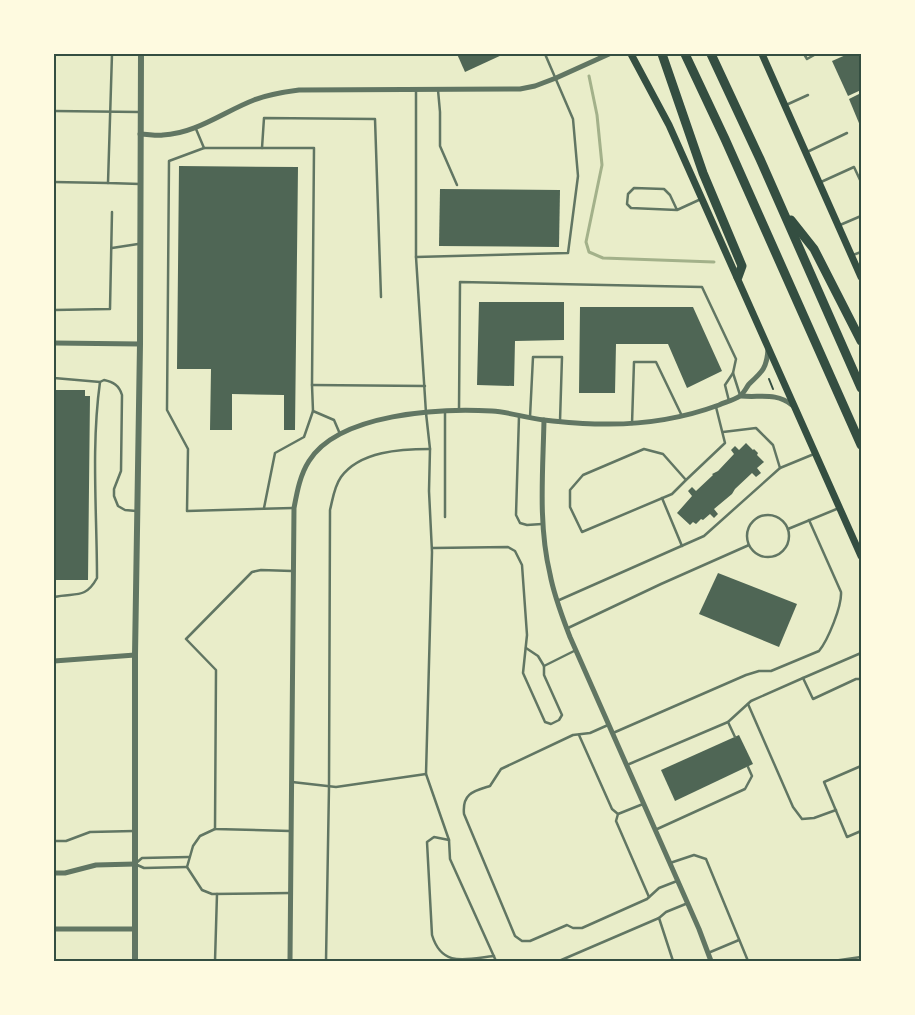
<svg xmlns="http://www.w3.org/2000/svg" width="915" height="1015" viewBox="0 0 915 1015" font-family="Poppins,sans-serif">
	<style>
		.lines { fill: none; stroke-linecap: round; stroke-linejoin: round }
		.stream { stroke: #a3b18a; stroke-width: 3 }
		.building { fill: #4f6655 }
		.path { stroke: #344e41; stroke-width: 2 }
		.service { stroke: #617663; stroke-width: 2.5 }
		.minor { stroke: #617663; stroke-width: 5 }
		.tertiary { stroke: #617663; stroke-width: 6 }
		.secondary { stroke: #344e41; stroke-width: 7 }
		.motorway { stroke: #344e41; stroke-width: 9 }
		.neatline { fill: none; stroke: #344e41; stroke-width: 2 }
	</style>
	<rect width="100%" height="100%" fill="#e9edc9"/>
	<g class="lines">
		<!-- stream -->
		<path class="stream" d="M589,76L597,115L602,165L586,242L589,252L603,258L714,262"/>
	</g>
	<!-- building -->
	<g class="building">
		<path d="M457,54H504L465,72Z"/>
		<path d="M848,54H861V90L848,96L832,61Z"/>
		<path d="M861,93V128L849,99Z"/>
		<path d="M179,166L298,167L295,430H284V395L232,394V430H210L211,369H177Z"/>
		<path d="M440,189L560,190L559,247L439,246Z"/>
		<path d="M479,302H564V340L515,341L514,386L477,385Z"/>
		<path d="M580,307H693L722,371L687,388L668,344H616L615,393H579Z"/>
		<path d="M54,390H85V396H90L88,580H54Z"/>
		<path d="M746,443L753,450L754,449L758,453L757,455L764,462L757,468L761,473L756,477L752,473L735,489L732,494L714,509L718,514L714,518L710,514L703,520L701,519L696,524L693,522L690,525L677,513L692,496L688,491L692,487L696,491L713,475L712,474L718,471L734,454L731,450L735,446L739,450Z"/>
		<path d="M718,573L797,604L779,647L699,614Z"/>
		<path d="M739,735L753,764L675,801L661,770Z"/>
	</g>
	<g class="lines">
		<!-- path -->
		<path class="path" d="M769,379L773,389"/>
		<!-- service -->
		<g class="service">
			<path d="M112,54L108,183L140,184"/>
			<path d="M804,54L807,59L816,54"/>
			<path d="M416,90V257L426,413L430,449L429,491L432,552L426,774L449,840L450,859L496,961"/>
			<path d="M438,90L440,112V146L457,185"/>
			<path d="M786,105L808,95"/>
			<path d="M54,111L139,112"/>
			<path d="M196,129L204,148H314L312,385L313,411L334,420L340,434"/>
			<path d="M204,148L169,161L167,410L188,449L187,511L293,508"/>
			<path d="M262,148L264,118L375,119L381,297"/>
			<path d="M807,152L847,133"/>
			<path d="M54,182L108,183"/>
			<path d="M821,182L854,167L861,182"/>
			<path d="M677,210L670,195L664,189L634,188L628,194L627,204L631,208L677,210L701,199"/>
			<path d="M840,225L861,216"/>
			<path d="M112,248L138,244"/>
			<path d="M853,255L861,252"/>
			<path d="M416,257L568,253L578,176L573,119L545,54"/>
			<path d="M54,310L110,309L112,212"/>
			<path d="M733,373L740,395"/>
			<path d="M54,378L100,382"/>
			<path d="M312,385L425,386"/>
			<path d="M459,410L460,282L702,287L736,359L733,373L725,385L729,401"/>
			<path d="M445,412V517"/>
			<path d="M519,416L516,515L520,523L527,525L542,524"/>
			<path d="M530,417L533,357H562L560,421"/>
			<path d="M632,424L634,362H656L682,416"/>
			<path d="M723,432L756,428L773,445L780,468"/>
			<path d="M686,480L672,494L582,532L570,507V490L583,475L644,449L663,454L686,480L725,443L716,407"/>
			<path d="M662,498L682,546"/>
			<path d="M264,508L275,453L304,437L313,411"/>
			<circle cx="768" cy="536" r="21"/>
			<path d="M788,529L839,508"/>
			<path d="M433,548L508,547L515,551L522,565L527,635L523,673L545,722L551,724L559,720L562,715L544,675V666L576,650"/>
			<path d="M54,597C75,592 85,600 97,578C97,513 91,447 100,382L104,380C113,382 119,385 122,395L121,471L114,489V496L118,506L125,510L136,511"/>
			<path d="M557,601L704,536L780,468L814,454"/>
			<path d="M568,628L661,584L749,545"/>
			<path d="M526,648L538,656L544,666"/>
			<path d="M861,653L803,678L813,699L856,679H861"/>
			<path d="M748,704L793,807L802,819L814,818L836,810"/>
			<path d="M728,722L735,737"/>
			<path d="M608,725L590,733L573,735L501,769L490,786C474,791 462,793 464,814L515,936L522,941H530L567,925L573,928H582L647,899L659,888L677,881"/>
			<path d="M613,733L746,675L759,671H771L819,651C828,640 842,606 841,592L809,520"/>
			<path d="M579,735L612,809L618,814"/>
			<path d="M627,765L728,722L751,701L803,678"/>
			<path d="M861,766L824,782L847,837L861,831"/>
			<path d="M292,782L336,787L426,774"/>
			<path d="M643,804L618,814L616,821L649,897"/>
			<path d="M215,829L200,836L193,846L187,867L202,890L212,894L290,893"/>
			<path d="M655,830L745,789L752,776L748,767"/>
			<path d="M290,831L215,829L216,670L186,639L252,572L261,570L292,571"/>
			<path d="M449,840L434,837L427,842L432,935C442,968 466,959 494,956"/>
			<path d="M54,841H66L90,832L134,831"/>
			<path d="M670,863L694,855L706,859L748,961"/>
			<path d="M187,867L144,868L135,864L142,858L189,857"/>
			<path d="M708,953L739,940"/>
			<path d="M215,961L217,894"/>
			<path d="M326,961L329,787L330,510C333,498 334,487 341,477C360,451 401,449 430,449"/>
			<path d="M559,961L659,918"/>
			<path d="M673,961L659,918L666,912L688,903"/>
			<path d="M833,961L861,957"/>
		</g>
		<!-- minor -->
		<g class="minor">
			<path d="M140,134C148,134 156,136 163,135C195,134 225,111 254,100C269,94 284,92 299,90L520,89L535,86L556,78L609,54"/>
			<path d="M54,343L140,344"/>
			<path d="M741,396C759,398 776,392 792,405"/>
			<path d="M544,420C543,471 538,524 550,574C554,596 562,616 570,637L699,929L711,961"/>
			<path d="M54,661L135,655"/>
			<path d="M54,873H65L96,865L135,864"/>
			<path d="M54,929H135"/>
			<path d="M290,961L294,508C297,492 300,475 309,461C339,413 441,408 492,411C509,412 526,418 544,420C562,422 582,424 600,424C640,425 681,419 719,405C726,402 734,400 740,396C744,393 746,388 749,384C762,372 767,368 768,349"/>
		</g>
		<!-- tertiary -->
		<path class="tertiary" d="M135,961V655L140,344L141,54"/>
		<!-- secondary -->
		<g class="secondary">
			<path d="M631,54L669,125L861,556"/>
			<path d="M762,54L861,277"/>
		</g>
		<!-- motorway -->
		<g class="motorway">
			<path d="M662,54L703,173L742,266L738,277"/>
			<path d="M685,54L725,139L861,445"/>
			<path d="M711,54L760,159L861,388"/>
			<path d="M791,220L814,249L861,341"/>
		</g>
	</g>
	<!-- border -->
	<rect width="915" height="1015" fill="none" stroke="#fefae0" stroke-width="110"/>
	<rect x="55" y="55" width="805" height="905" class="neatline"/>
</svg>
